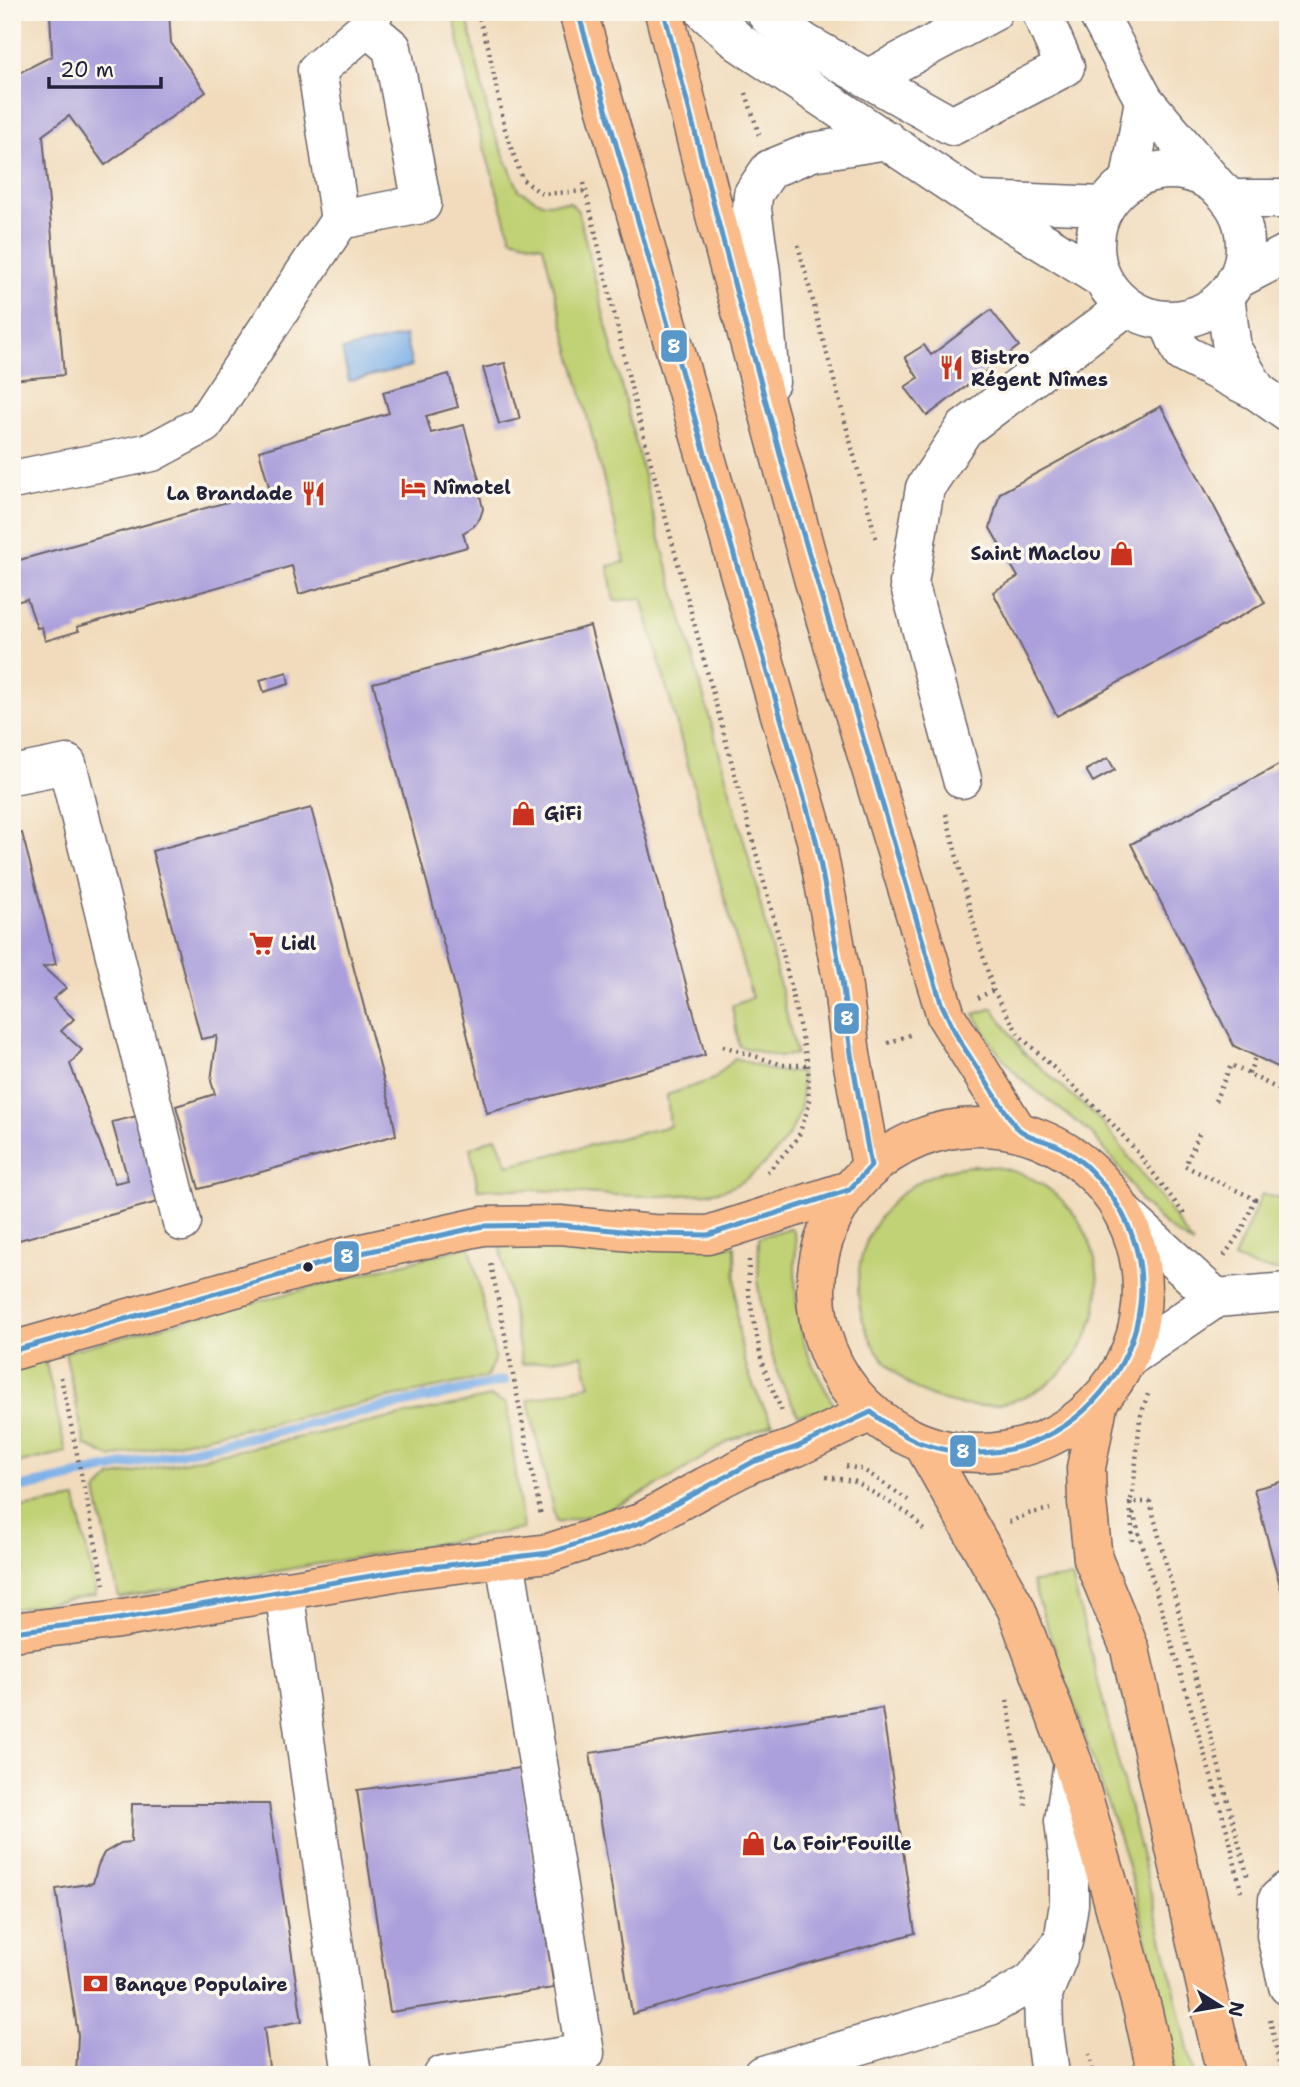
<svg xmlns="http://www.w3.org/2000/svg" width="1300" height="2087" viewBox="0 0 1300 2087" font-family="'Shantell Sans',sans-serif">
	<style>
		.green { fill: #c1d174; stroke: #727a58; stroke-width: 2 }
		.water { fill: #7bafe8; stroke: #4e6892; stroke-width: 2 }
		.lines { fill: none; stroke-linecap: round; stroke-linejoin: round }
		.stream { stroke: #7bafe8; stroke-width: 10 }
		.building { fill: #aba0dc }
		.minor-casing { stroke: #6a6368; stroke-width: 41 }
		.major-casing { stroke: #6a6368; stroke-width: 41 }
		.path { stroke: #6a6368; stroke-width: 4.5; stroke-dasharray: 2 5; stroke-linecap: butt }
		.minor { stroke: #fff; stroke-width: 38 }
		.major { stroke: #fabc8b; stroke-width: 38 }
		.bus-1-casing { stroke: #fbf7ec; stroke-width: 10 }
		.bus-1 { stroke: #5997c9; stroke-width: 5 }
		.bus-dot { fill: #22223b; stroke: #fbf7ec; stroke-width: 2.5 }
		.labels { text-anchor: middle; stroke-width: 7; stroke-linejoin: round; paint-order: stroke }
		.poi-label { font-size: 19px; font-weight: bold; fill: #22223b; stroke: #fbf7ec; text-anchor: start }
		.line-badge { stroke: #fbf7ec; stroke-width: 2.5 }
		.badge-label { font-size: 19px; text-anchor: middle; font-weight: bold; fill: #fff }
	</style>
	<rect width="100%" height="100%" fill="#fbf7ec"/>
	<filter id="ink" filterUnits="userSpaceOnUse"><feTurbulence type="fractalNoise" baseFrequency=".0143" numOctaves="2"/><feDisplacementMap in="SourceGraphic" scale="14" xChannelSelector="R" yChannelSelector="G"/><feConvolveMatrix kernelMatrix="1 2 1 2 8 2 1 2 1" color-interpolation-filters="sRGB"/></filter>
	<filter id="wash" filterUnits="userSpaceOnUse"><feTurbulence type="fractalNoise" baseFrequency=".00686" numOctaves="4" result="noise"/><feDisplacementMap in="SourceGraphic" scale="28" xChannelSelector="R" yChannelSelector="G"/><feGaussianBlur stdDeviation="1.57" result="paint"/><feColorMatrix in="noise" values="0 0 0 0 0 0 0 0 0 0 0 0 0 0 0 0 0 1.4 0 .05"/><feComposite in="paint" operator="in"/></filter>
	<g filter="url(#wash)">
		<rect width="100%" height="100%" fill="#f1dbbc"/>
		<!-- green -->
		<g class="green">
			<path d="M453,12H466L490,123L519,190L542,203L570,202L578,211L656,525L754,877L796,1054L779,1057L739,1046L732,1006L752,998L642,598L614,601L608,566L625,562L543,246L511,238L471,103Z"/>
			<path d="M993,1008L1023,1052L1101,1121L1163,1201L1193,1245L1166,1226L1141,1201L1120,1168L1091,1133L1020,1078L996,1050L974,1014Z"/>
			<path d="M735,1058L774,1071L801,1073C802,1085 803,1098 800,1110C791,1142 752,1184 719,1191C700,1195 680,1195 660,1196C600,1197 539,1187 478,1189L470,1148L496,1137L508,1165L670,1126L667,1095L714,1079Z"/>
			<circle cx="978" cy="1286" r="120"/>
			<path d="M1262,1194L1288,1201V1271L1257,1268L1234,1258Z"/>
			<path d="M791,1228C799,1240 795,1252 795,1266C795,1290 797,1315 803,1338C809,1363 824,1385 835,1408L798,1415L778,1375L764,1325L758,1285L759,1237Z"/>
			<path d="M535,1241L735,1246C736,1293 734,1341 753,1385C759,1399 766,1411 773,1424L729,1441L671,1478L630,1500L596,1514L556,1523L528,1400L590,1385L582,1355L522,1364L500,1244Z"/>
			<path d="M470,1246L495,1357L487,1377L111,1457L85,1445L65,1352Z"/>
			<path d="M44,1355L66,1452L12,1465V1364Z"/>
			<path d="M491,1397L507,1404L523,1529L119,1598L96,1492L111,1477Z"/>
			<path d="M12,1491L16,1509L76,1499L96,1595L12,1609Z"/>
			<path d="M1072,1577L1171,1974L1194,2075H1175L1141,1914L1123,1848L1032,1582Z"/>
		</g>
		<!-- water -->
		<path class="water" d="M405,336L412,366L349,381L342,350Z"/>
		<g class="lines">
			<!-- stream -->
			<path class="stream" d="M24,1487L504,1381"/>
		</g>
		<g id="blocks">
			<!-- building -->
			<g class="building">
				<path d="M50,12H169L171,43L206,92L105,165L69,116L43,135L64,375L12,380V63L19,73L52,56Z"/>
				<path d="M991,310L1019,346L927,416L905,387L918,378L905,357L924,345L931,355Z"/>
				<path d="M505,363L520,419L499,424L483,368Z"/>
				<path d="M449,374L458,407L426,416L431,433L464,425L483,494L480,495L483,509L480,518L474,526L463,533L467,547L299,594L292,566L77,627L79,631L45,641L42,627L37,628L27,599L12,603V579L20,577L16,561L270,490L259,451L389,413L383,392Z"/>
				<path d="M1161,406L1265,603L1057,716L993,592L1018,577L990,528L1000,493Z"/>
				<path d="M590,626L705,1055L487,1113L459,1001L373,683Z"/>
				<path d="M287,672L289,684L264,692L260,680Z"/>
				<path d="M1108,758L1115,770L1093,782L1086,770Z"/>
				<path d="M1288,760V1072L1234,1046L1131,844Z"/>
				<path d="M311,808L391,1108L396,1135L199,1189L176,1106L215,1094L211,1081L217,1036L201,1039L152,851Z"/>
				<path d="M22,833L56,964L43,967L66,988L53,999L74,1019L61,1031L82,1050L70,1064L115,1183L128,1180L112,1122L150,1113L172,1198L12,1242V836Z"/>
				<path d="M1288,1480V1611H1287L1254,1489Z"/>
				<path d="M882,1708L915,1933L632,2014L590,1753Z"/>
				<path d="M520,1768L554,1988L390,2012L357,1790Z"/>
				<path d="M132,1804H269L302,2021L264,2028L270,2075H76L78,2035L56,1889L93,1883L98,1865L104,1853L121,1843L131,1842Z"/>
			</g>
		</g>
	</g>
	<g filter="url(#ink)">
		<use href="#blocks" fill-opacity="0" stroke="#6a6368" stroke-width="2"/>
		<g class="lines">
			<defs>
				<g id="minor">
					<path d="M705,12L740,43L977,201L1101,278"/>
					<path d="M766,12L768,16L805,43L952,126L1065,67L1041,12"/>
					<path d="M1097,12L1144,100L1214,183"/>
					<path d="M367,27L392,48L422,204L340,220L317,70L367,27L374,12"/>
					<path d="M869,78L993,12"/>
					<circle cx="1170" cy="245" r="75"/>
					<path d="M1130,180L1144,100"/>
					<path d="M1229,199H1288"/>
					<path d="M980,201L1104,206"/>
					<path d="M1236,280L1288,253"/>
					<path d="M1225,296L1232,349L1257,391"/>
					<path d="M1168,321L1182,353L1257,391L1288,413"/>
					<path d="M770,382L761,273L752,210L753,194L770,169L812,152L887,140"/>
					<path d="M12,480L152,452L204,424L340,220"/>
					<path d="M12,775L67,764L182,1222"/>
					<path d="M962,779L909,583L925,488L964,429L1126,307"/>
					<path d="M1123,1213L1216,1298"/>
					<path d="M1127,1359L1216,1298L1288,1292"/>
					<path d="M284,1590L352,2075"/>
					<path d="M1288,1890L1278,1899L1276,1935L1288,1986"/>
					<path d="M443,2075L585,2053L505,1559"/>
					<path d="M762,2075L990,2006L1032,1982L1063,1942L1069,1904V1865L1064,1821L1073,1763"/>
					<path d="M1050,2075L1044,2029L1043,1994L1058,1957"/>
				</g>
				<g id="major">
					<path d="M578,12L816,840L842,980L851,1054L871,1166"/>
					<path d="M664,12L716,219L813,578L946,1016L1017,1130"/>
					<circle cx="979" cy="1290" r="163"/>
					<path d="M12,1351L344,1257L483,1226L560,1225L653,1234L708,1235L849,1190"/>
					<path d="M1099,1400L1086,1468L1087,1502L1093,1559L1130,1649L1226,2075"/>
					<path d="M923,1444L1016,1608L1073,1763L1108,1882L1143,2012L1157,2075"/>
					<path d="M12,1632L112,1620L406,1570L549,1553L640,1523L706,1486L753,1462L797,1447L871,1412"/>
				</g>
			</defs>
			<!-- minor casing -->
			<use href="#minor" class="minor-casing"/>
			<!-- major casing -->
			<use href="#major" class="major-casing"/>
			<!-- path -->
			<g class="path">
				<path d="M477,12L488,46L505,129L522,179L542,194L586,191"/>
				<path d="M746,93L759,135"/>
				<path d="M584,183L635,404L783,953L808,1065L809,1105L798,1138L765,1175"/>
				<path d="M798,245L876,538"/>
				<path d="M946,814L974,925L993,990L1019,1035L1110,1121L1139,1154L1184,1214"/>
				<path d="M978,998L993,990"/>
				<path d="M888,1043L912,1034"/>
				<path d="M723,1046L783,1065H808"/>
				<path d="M1249,1074L1255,1057"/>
				<path d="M1215,1101L1231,1065L1288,1094"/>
				<path d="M1199,1134L1185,1166L1255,1199L1243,1228L1224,1256"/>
				<path d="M749,1260L748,1290L762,1363L783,1414"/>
				<path d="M491,1264L541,1516"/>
				<path d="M61,1377L104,1584"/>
				<path d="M846,1466L864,1470L908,1500"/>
				<path d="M826,1477L854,1481L912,1516L926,1532"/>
				<path d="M1130,1504V1502H1150L1248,1878"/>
				<path d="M1133,1513L1229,1837L1241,1891"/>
				<path d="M1009,1522L1028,1514L1050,1509"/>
				<path d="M1133,1541L1130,1502L1133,1492L1140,1418L1149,1391"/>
				<path d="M1007,1700L1026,1805"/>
				<path d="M1270,2019L1282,2075"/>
				<path d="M1280,2023L1288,2060"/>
				<path d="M1089,2054L1093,2075"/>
			</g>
			<!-- minor -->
			<use href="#minor" class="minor"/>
			<!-- major -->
			<use href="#major" class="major"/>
			<defs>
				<g id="bus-1">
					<path d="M12,1351L344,1257L483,1226L560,1225L653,1234L708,1235L849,1190L871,1166L851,1054L842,980L816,840L578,12"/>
					<path d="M12,1632L112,1620L406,1570L549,1553L640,1523L753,1462L797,1447L871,1412C886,1424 902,1436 921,1443C1062,1494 1196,1336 1118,1206C1104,1183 1082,1158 1058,1146C1043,1139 1027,1138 1015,1126L959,1040L941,1003L784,469L735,287L664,12"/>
				</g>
			</defs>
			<!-- bus-1 casing -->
			<use href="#bus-1" class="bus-1-casing"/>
			<!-- bus-1 -->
			<use href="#bus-1" class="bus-1"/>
		</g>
	</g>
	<!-- icons -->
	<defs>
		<symbol id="restaurant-bare" viewBox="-9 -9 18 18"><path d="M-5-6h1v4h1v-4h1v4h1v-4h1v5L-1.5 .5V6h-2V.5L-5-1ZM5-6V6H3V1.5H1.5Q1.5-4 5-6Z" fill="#c8321e" stroke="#fbf7ec" stroke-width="2.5" paint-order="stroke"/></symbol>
		<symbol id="hotel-bare" viewBox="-9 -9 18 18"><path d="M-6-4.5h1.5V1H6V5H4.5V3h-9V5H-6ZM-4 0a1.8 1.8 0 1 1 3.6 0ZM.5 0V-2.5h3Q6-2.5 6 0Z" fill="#c8321e" stroke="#fbf7ec" stroke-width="2.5" paint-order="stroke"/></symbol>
		<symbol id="shop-bare" viewBox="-9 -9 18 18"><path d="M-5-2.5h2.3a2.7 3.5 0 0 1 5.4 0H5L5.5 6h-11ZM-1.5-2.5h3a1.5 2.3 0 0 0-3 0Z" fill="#c8321e" stroke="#fbf7ec" stroke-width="2.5" paint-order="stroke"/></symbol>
		<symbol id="supermarket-bare" viewBox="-9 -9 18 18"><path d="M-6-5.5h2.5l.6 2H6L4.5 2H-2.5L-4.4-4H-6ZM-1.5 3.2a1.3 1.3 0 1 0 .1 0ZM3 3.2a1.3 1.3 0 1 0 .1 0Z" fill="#c8321e" stroke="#fbf7ec" stroke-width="2.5" paint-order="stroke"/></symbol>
		<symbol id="bank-bare" viewBox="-9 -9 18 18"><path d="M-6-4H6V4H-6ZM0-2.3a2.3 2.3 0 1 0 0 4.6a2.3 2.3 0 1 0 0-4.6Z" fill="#c8321e" stroke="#fbf7ec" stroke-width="2.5" paint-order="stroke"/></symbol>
	</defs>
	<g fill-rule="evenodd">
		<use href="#restaurant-bare" x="934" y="350" width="35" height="35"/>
		<use href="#hotel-bare" x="396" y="470" width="35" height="35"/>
		<use href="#restaurant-bare" x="296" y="476" width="35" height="35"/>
		<use href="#shop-bare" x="1104" y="536" width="35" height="35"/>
		<use href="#shop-bare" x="506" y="796" width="35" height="35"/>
		<use href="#supermarket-bare" x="244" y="926" width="35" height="35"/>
		<use href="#shop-bare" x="736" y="1826" width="35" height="35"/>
		<use href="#bank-bare" x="78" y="1966" width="35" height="35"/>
	</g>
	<!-- markers -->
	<circle class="bus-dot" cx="308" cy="1267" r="6"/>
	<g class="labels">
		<!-- poi labels -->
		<g class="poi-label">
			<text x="971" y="364">Bistro<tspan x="971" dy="22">Régent Nîmes</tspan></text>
			<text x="433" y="494">Nîmotel</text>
			<text x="293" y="500" text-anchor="end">La Brandade</text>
			<text x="1101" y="560" text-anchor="end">Saint Maclou</text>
			<text x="544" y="820">GiFi</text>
			<text x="281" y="950">Lidl</text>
			<text x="773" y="1850">La Foir'Fouille</text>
			<text x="115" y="1991">Banque Populaire</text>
		</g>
	</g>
	<g class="line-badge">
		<rect x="660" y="329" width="28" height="34" rx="7" fill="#5997c9"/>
		<rect x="833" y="1002" width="27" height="33" rx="7" fill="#5997c9"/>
		<rect x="333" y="1240" width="27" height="33" rx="7" fill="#5997c9"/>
		<rect x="949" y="1434" width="28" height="34" rx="7" fill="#5997c9"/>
	</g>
	<g class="badge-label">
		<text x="674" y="353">8</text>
		<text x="847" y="1025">8</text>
		<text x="347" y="1263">8</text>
		<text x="963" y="1458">8</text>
	</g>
	<!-- margin -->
	<rect width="1300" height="2087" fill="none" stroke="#fbf7ec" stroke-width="42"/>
	<!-- north arrow -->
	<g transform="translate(1220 2006) rotate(101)" stroke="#fbf7ec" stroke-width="5" paint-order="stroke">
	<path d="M0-5L12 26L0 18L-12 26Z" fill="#22223b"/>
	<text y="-10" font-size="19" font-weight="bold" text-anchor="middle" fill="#22223b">N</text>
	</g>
	<!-- scale -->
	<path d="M49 77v10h112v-10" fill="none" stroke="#22223b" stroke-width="3.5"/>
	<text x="60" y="77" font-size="21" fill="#22223b" stroke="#fbf7ec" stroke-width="5" paint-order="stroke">20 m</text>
</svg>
